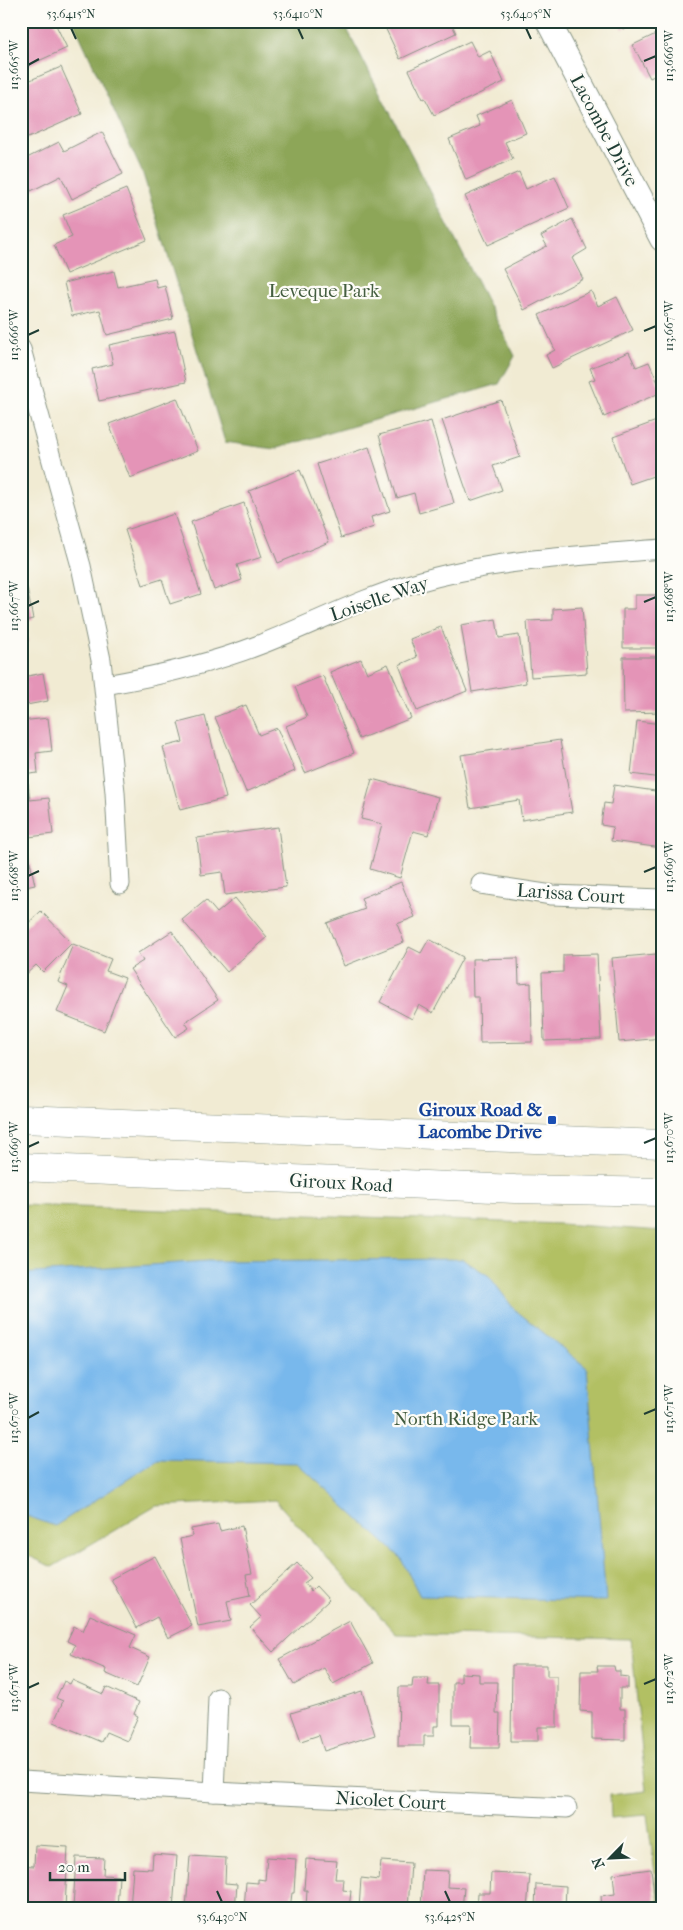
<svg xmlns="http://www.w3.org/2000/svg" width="683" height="1930" viewBox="0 0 683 1930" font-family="'IM FELL French Canon',serif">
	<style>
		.green { fill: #b2c063; stroke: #687e4c }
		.forest { fill: #8da659; stroke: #567246 }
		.water { fill: #78b8ec; stroke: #4c7a90 }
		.building { fill: #e494b7 }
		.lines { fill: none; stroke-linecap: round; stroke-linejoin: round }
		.minor-casing { stroke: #889484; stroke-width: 21 }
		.tertiary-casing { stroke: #889484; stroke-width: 26 }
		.secondary-casing { stroke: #889484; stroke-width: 29 }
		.minor { stroke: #fff; stroke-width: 19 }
		.tertiary { stroke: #fff; stroke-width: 24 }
		.secondary { stroke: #fff; stroke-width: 28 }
		.ticks { fill: none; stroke: #1f3d34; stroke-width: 2 }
		.transit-dot { fill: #1a4fb4; stroke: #fdfcf7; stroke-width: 2 }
		.labels { text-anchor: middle; stroke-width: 4.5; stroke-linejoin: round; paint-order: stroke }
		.street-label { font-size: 19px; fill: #1f3d34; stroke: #fdfcf7 }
		.park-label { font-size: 19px; fill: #445e40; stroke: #fdfcf7 }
		.transit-label { font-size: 19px; font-weight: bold; fill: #164399; stroke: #fdfcf7; text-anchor: end }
		.neatline { fill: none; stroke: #1f3d34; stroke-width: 2 }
		.ticks-label { font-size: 12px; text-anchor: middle; fill: #1f3d34 }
	</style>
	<rect width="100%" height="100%" fill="#fdfcf7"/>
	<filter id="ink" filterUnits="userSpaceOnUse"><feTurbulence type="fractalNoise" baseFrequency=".02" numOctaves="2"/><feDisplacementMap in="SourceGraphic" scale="10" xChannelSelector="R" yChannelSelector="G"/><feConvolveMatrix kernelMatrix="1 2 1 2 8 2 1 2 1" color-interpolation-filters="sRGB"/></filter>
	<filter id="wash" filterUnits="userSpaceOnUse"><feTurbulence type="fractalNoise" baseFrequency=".0096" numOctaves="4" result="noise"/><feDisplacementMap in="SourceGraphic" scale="20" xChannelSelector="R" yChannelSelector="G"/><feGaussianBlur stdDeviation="1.12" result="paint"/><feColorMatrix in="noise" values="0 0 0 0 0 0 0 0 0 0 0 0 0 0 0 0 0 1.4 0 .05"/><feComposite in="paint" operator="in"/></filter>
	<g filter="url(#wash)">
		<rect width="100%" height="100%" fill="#f1ebd3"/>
		<!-- green -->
		<path class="green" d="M21,1205L561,1224L662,1231V1909H660L647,1815L611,1818L610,1795L646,1791L631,1639L396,1634L275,1500L156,1506L52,1567L21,1552Z"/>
		<!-- forest -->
		<path class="forest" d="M73,21H343L515,356L499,384L274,449L225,442L143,174Z"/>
		<!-- water -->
		<path class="water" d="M462,1259L489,1276L514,1309L587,1368L606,1601L420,1596L400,1557L297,1463L158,1460L55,1526L21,1514V1274L207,1261Z"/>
		<g id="blocks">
			<!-- building -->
			<g class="building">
				<path d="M21,21H54L67,48L21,69Z"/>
				<path d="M382,21H450L456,33L400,59Z"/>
				<path d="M618,21H638L623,29Z"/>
				<path d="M662,31V72L650,78L633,45Z"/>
				<path d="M470,41L478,57L490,51L504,82L434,115L425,98L423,99L409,70Z"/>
				<path d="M61,67L82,114L21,141V84Z"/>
				<path d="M512,100L526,133L505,142L513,159L466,180L449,139L480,126L476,116Z"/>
				<path d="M102,132L123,174L72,199L61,176L31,191L21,171V161L59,142L64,151Z"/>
				<path d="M519,172L526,189L555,176L569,208L488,245L465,196Z"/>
				<path d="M126,189L147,240L66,274L54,245L72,237L63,215Z"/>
				<path d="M572,219L587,249L572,258L583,279L524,310L503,269L547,246L541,236Z"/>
				<path d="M114,271L118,287L155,279L157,288L165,286L173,319L107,335L100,310L72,316L64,283Z"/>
				<path d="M591,291L598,306L617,297L633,330L552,368L546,355L555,350L539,315Z"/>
				<path d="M175,331L186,382L99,401L92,369L113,364L109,345Z"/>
				<path d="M629,352L636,367L649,362L662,392L604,417L589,381L595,379L590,368Z"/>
				<path d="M177,398L198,451L130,478L109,424Z"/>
				<path d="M501,400L520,457L493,466L502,490L470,501L442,420Z"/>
				<path d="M662,419V473L630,484L613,437Z"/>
				<path d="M431,421L454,503L419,513L414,493L397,498L379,435Z"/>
				<path d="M369,447L390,511L371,517L374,527L341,538L317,464Z"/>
				<path d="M300,470L329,542L278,563L249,491Z"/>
				<path d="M244,503L262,557L237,565L242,580L214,590L191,522Z"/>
				<path d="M174,514L201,594L170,604L162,579L143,585L125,530Z"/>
				<path d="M27,588L33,619L24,621L28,642L21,643V589Z"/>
				<path d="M635,595H662V648H623V609H635Z"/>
				<path d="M582,607L587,673L531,677L527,621L553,620V609Z"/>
				<path d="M496,619L499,638L519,635L526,683L472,692L461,625Z"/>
				<path d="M441,627L467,691L417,711L399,665L417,657L410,639Z"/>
				<path d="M623,657H662V712L624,713Z"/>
				<path d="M361,659L367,673L388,664L411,718L359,739L330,672Z"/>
				<path d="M21,671L23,677L43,673L48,701L21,706Z"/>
				<path d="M323,676L354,753L305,773L286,726L307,717L295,687Z"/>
				<path d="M246,705L259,735L277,728L295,771L246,792L215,717Z"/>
				<path d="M205,716L226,798L180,810L163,747L183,742L178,723Z"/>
				<path d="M48,718L52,751L36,753L38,773L21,775V721Z"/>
				<path d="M637,721L662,724V778L631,774Z"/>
				<path d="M560,740L572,812L522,820L519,800L470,808L461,755Z"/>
				<path d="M372,779L438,797L428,835L413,831L400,878L370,869L382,824L361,819Z"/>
				<path d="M21,783H28L30,800L49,798L53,834L21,838Z"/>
				<path d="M614,785L662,792V848L611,841L613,827L601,825L604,803L611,804Z"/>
				<path d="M278,827L286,887L225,895L222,872L201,875L197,838Z"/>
				<path d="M28,853L35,885L21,888V854Z"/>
				<path d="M401,882L415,917L397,924L404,942L344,966L327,923L365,909L361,898Z"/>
				<path d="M235,898L267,937L227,972L182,920L206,900L217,913Z"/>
				<path d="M41,911L72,943L43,972L36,965L21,979V930Z"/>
				<path d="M172,931L218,1000L185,1022L189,1028L175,1037L130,969L143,961L138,953Z"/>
				<path d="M429,939L463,957L433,1013L419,1005L412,1019L380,1002L409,947L421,953Z"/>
				<path d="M73,944L111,959L106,971L125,978L104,1031L57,1012L68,986L58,982Z"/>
				<path d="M597,954L601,1039L544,1041L542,973L563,972V955Z"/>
				<path d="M656,954L662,1017V1038L619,1042L612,958Z"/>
				<path d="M518,958L519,984L531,983L532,1042L480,1043L479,997H473L472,959Z"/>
				<path d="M218,1524L220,1531L242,1526L252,1574L246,1575L250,1596L227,1601L231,1621L198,1627L180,1539L192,1536L191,1529Z"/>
				<path d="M155,1556L192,1626L168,1638L157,1617L137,1628L111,1579Z"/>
				<path d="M297,1563L311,1578L304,1583L311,1591L316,1586L329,1600L273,1652L250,1627L261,1617L250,1605Z"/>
				<path d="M90,1615L136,1635L130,1648L150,1657L137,1687L105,1673L106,1669L71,1654L75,1645L67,1641L74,1626L83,1631Z"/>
				<path d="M350,1621L373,1663L333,1684L324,1668L294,1685L279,1659Z"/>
				<path d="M512,1665H547V1676H557V1727H538V1741H511Z"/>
				<path d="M597,1666H614L615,1671H620V1676L628,1677V1688H620V1709H625V1740L592,1739V1712L580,1711L581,1671H598Z"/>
				<path d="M461,1673L479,1674V1682H497L496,1713H500L499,1748H470L471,1724H453V1682H461Z"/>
				<path d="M413,1678H429L428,1685H439V1726H434V1736H424V1746H398L399,1687H412Z"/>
				<path d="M72,1680L103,1694L106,1687L139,1702L134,1714L138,1716L127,1741L106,1732L101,1742L54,1722L63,1701L56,1698L64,1681L70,1684Z"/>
				<path d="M362,1691L375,1735L324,1751L319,1735L301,1741L291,1713Z"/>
				<path d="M35,1845L68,1847L65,1909H21V1865L34,1866Z"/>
				<path d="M153,1854L177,1856L173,1909H130L133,1868L152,1869Z"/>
				<path d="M190,1856L226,1858L225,1883L237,1884L235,1909H186Z"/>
				<path d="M76,1857L104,1858L103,1875L119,1876L117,1909H73Z"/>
				<path d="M267,1857L296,1859L294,1893H292L290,1909H244L246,1882L258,1883V1879L265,1880Z"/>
				<path d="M306,1859L337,1861L335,1879H344L343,1890L351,1891L349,1909H306L307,1890H304Z"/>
				<path d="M381,1861L411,1863L408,1909H359L361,1878L379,1880Z"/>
				<path d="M651,1869L656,1909H602L601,1896L615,1894L613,1874Z"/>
				<path d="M423,1870L448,1871L447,1887L464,1888L462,1909H421Z"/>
				<path d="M491,1873L530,1875L527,1909H477L478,1893H490Z"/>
				<path d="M536,1884L566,1886L565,1909H535Z"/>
			</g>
		</g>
	</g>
	<g filter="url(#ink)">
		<use href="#blocks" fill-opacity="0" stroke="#889484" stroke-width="1"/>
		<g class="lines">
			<defs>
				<g id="minor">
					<path d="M21,349L81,566L101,660L115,792L120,884"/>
					<path d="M105,685C157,676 210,664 259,645C311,625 360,599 414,583C494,559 579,556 662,549"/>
					<path d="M481,884L552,895L662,899"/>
					<path d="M21,1781L214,1792L567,1808"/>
					<path d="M214,1792L218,1698"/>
				</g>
				<path id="tertiary" d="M548,21L662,239"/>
				<g id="secondary">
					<path d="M21,1119L662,1144"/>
					<path d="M21,1167L515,1189L662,1192"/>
				</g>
			</defs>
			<!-- minor casing -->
			<use href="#minor" class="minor-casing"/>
			<!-- tertiary casing -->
			<use href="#tertiary" class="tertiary-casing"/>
			<!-- secondary casing -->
			<use href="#secondary" class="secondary-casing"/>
			<!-- minor -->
			<use href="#minor" class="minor"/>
			<!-- tertiary -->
			<use href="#tertiary" class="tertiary"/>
			<!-- secondary -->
			<use href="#secondary" class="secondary"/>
		</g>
	</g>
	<!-- ticks -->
	<path class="ticks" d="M71,28L76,39M298,28L303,39M526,28L531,39M644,61L656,56M28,65L39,59M644,331L656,326M28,335L39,330M644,602L656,597M28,606L39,601M644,872L656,867M28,876L39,871M644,1143L656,1138M28,1147L39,1142M644,1414L656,1409M28,1418L39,1412M644,1684L656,1679M28,1688L39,1683M217,1891L222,1902M445,1891L450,1902"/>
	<!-- markers -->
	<rect class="transit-dot" x="547" y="1115" width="10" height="10" rx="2.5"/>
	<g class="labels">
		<!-- street labels -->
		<g class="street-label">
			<text transform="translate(605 130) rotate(62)" y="7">Lacombe Drive</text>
			<text transform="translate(379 598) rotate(-19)" y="7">Loiselle Way</text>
			<text transform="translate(571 893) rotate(4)" y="7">Larissa Court</text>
			<text transform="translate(341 1182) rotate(3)" y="7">Giroux Road</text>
			<text transform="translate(391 1800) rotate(3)" y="7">Nicolet Court</text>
		</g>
		<!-- park labels -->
		<g class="park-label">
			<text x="324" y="297">Leveque Park</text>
			<text x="466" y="1425">North Ridge Park</text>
		</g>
		<!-- transit labels -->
		<g class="transit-label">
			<text x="542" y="1116">Giroux Road &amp;<tspan x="542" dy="22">Lacombe Drive</tspan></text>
		</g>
	</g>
	<!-- margin -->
	<rect width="683" height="1930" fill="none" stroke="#fdfcf7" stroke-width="55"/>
	<!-- north arrow -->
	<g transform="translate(610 1858) rotate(246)" stroke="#fdfcf7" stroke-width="4" paint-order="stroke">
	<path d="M0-4L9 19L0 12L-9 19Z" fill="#1f3d34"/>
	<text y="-8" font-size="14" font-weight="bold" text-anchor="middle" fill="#1f3d34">N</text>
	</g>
	<!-- scale -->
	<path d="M50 1872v8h75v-8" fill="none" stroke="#1f3d34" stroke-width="2.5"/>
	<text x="58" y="1872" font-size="15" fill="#1f3d34" stroke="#fdfcf7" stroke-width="4" paint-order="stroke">20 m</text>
	<rect x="28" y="28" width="628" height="1874" class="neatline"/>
	<g class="ticks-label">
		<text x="71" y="18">53.6415°N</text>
		<text x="298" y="18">53.6410°N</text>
		<text x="526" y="18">53.6405°N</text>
		<text transform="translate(669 56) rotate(-90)" y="4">113.666°W</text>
		<text transform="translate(14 65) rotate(-90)" y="4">113.665°W</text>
		<text transform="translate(669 326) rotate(-90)" y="4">113.667°W</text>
		<text transform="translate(14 335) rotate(-90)" y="4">113.666°W</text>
		<text transform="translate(669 597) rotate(-90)" y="4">113.668°W</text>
		<text transform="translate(14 606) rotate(-90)" y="4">113.667°W</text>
		<text transform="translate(669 867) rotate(-90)" y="4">113.669°W</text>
		<text transform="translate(14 876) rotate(-90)" y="4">113.668°W</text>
		<text transform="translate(669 1138) rotate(-90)" y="4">113.670°W</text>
		<text transform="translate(14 1147) rotate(-90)" y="4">113.669°W</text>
		<text transform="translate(669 1409) rotate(-90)" y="4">113.671°W</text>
		<text transform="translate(14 1418) rotate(-90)" y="4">113.670°W</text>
		<text transform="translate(669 1679) rotate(-90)" y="4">113.672°W</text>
		<text transform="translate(14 1688) rotate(-90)" y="4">113.671°W</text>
		<text x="222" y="1921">53.6430°N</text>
		<text x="450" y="1921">53.6425°N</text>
	</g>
</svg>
